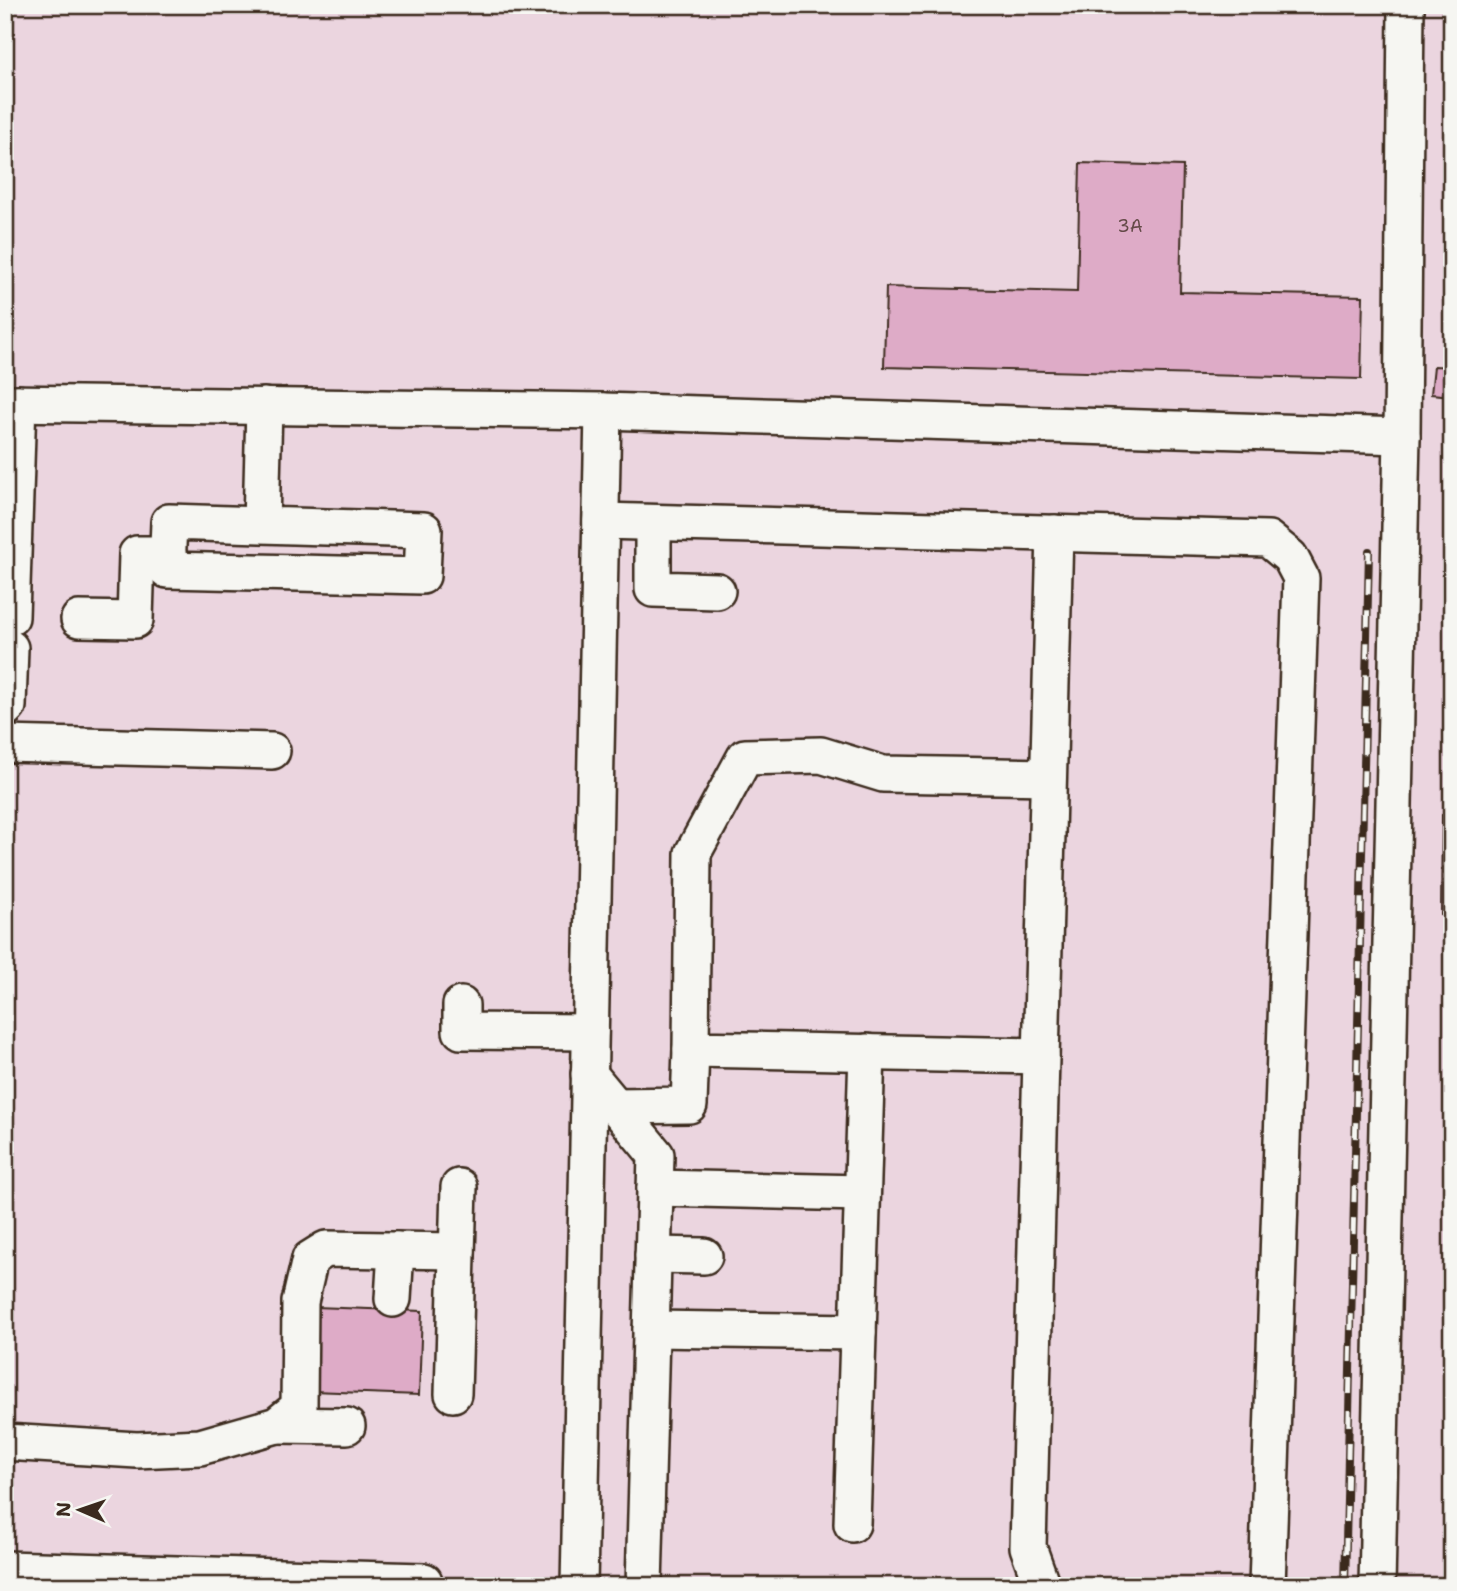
<svg xmlns="http://www.w3.org/2000/svg" width="1457" height="1591" viewBox="0 0 1457 1591" font-family="'Shantell Sans',sans-serif">
	<style>
		.built { fill: #ebd5df }
		.building { fill: #deabc7; stroke: #3b2a1e; stroke-width: 2 }
		.lines { fill: none; stroke-linecap: round; stroke-linejoin: round }
		.minor-casing { stroke: #3b2a1e; stroke-width: 40 }
		.minor { stroke: #f6f6f2; stroke-width: 35 }
		.rail-casing { stroke: #3b2a1e; stroke-width: 8 }
		.rail { stroke: #f6f6f2; stroke-width: 5; stroke-dasharray: 16; stroke-linecap: butt }
		.labels { text-anchor: middle; stroke-width: 5; stroke-linejoin: round; paint-order: stroke }
		.number-label { font-size: 18px; fill: #644a48 }
	</style>
	<rect width="100%" height="100%" fill="#f1e7e9"/>
	<filter id="ink" filterUnits="userSpaceOnUse"><feTurbulence type="fractalNoise" baseFrequency=".0143" numOctaves="2"/><feDisplacementMap in="SourceGraphic" scale="14" xChannelSelector="R" yChannelSelector="G"/><feConvolveMatrix kernelMatrix="1 2 1 2 8 2 1 2 1" color-interpolation-filters="sRGB"/></filter>
	<g filter="url(#ink)">
		<!-- built -->
		<rect class="built" x="5" y="5" width="1447" height="1581"/>
		<!-- building -->
		<g class="building">
			<path d="M1080,163L1183,166L1180,292L1363,296L1361,379L884,367L886,287L1077,292Z"/>
			<path d="M1434,366L1452,367V396L1431,394Z"/>
			<path d="M1442,815H1452V915H1441Z"/>
			<path d="M315,1307L422,1311L419,1395L312,1391Z"/>
		</g>
		<g class="lines">
			<defs>
				<g id="minor">
					<path d="M5,403L603,411L1402,436"/>
					<path d="M601,521L1268,539L1290,557L1301,578L1267,1586"/>
					<path d="M653,523V589L717,591"/>
					<path d="M261,525L424,530L422,576L167,570L169,522L261,525L264,406"/>
					<path d="M11,617L18,403"/>
					<path d="M79,619L135,620L137,554H168"/>
					<path d="M5,709L8,706L10,648"/>
					<path d="M5,744L272,751"/>
					<path d="M461,1005V1031L590,1032"/>
					<path d="M1041,1056L691,1049L693,853L745,757L821,755L883,774L1048,777"/>
					<path d="M589,1074L656,1155L644,1586"/>
					<path d="M615,1106L689,1105L691,1049"/>
					<path d="M655,1188L862,1193"/>
					<path d="M653,1255L704,1256"/>
					<path d="M393,1299L396,1250"/>
					<path d="M651,1329L858,1332"/>
					<path d="M453,1394L459,1187"/>
					<path d="M277,1425L347,1426"/>
					<path d="M5,1442L137,1450L200,1447L277,1425L299,1407L300,1302L310,1259L326,1249L457,1251"/>
					<path d="M852,1524L867,1052"/>
					<path d="M5,1569L424,1581"/>
					<path d="M579,1586L603,411"/>
					<path d="M1042,1586L1028,1547L1055,533"/>
					<path d="M1377,1586L1402,436L1406,5"/>
				</g>
			</defs>
			<!-- minor casing -->
			<use href="#minor" class="minor-casing"/>
			<!-- minor -->
			<use href="#minor" class="minor"/>
			<defs>
				<path id="rail" d="M1345,1586L1369,551"/>
			</defs>
			<!-- rail casing -->
			<use href="#rail" class="rail-casing"/>
			<!-- rail -->
			<use href="#rail" class="rail"/>
		</g>
	</g>
	<g class="labels">
		<!-- number labels -->
		<g class="number-label">
			<text x="1130" y="232">3А</text>
		</g>
	</g>
	<!-- margin -->
	<rect width="1457" height="1591" fill="none" stroke="#f6f6f2" stroke-width="28"/>
	<rect x="14" y="14" width="1429" height="1563" fill="none" stroke="#3b2a1e" stroke-width="2.5" filter="url(#ink)"/>
	<!-- north arrow -->
	<g transform="translate(80 1510) rotate(272)" stroke="#f6f6f2" stroke-width="5" paint-order="stroke">
	<path d="M0-5L12 26L0 18L-12 26Z" fill="#3b2a1e"/>
	<text y="-10" font-size="19" font-weight="bold" text-anchor="middle" fill="#3b2a1e">N</text>
	</g>
</svg>
